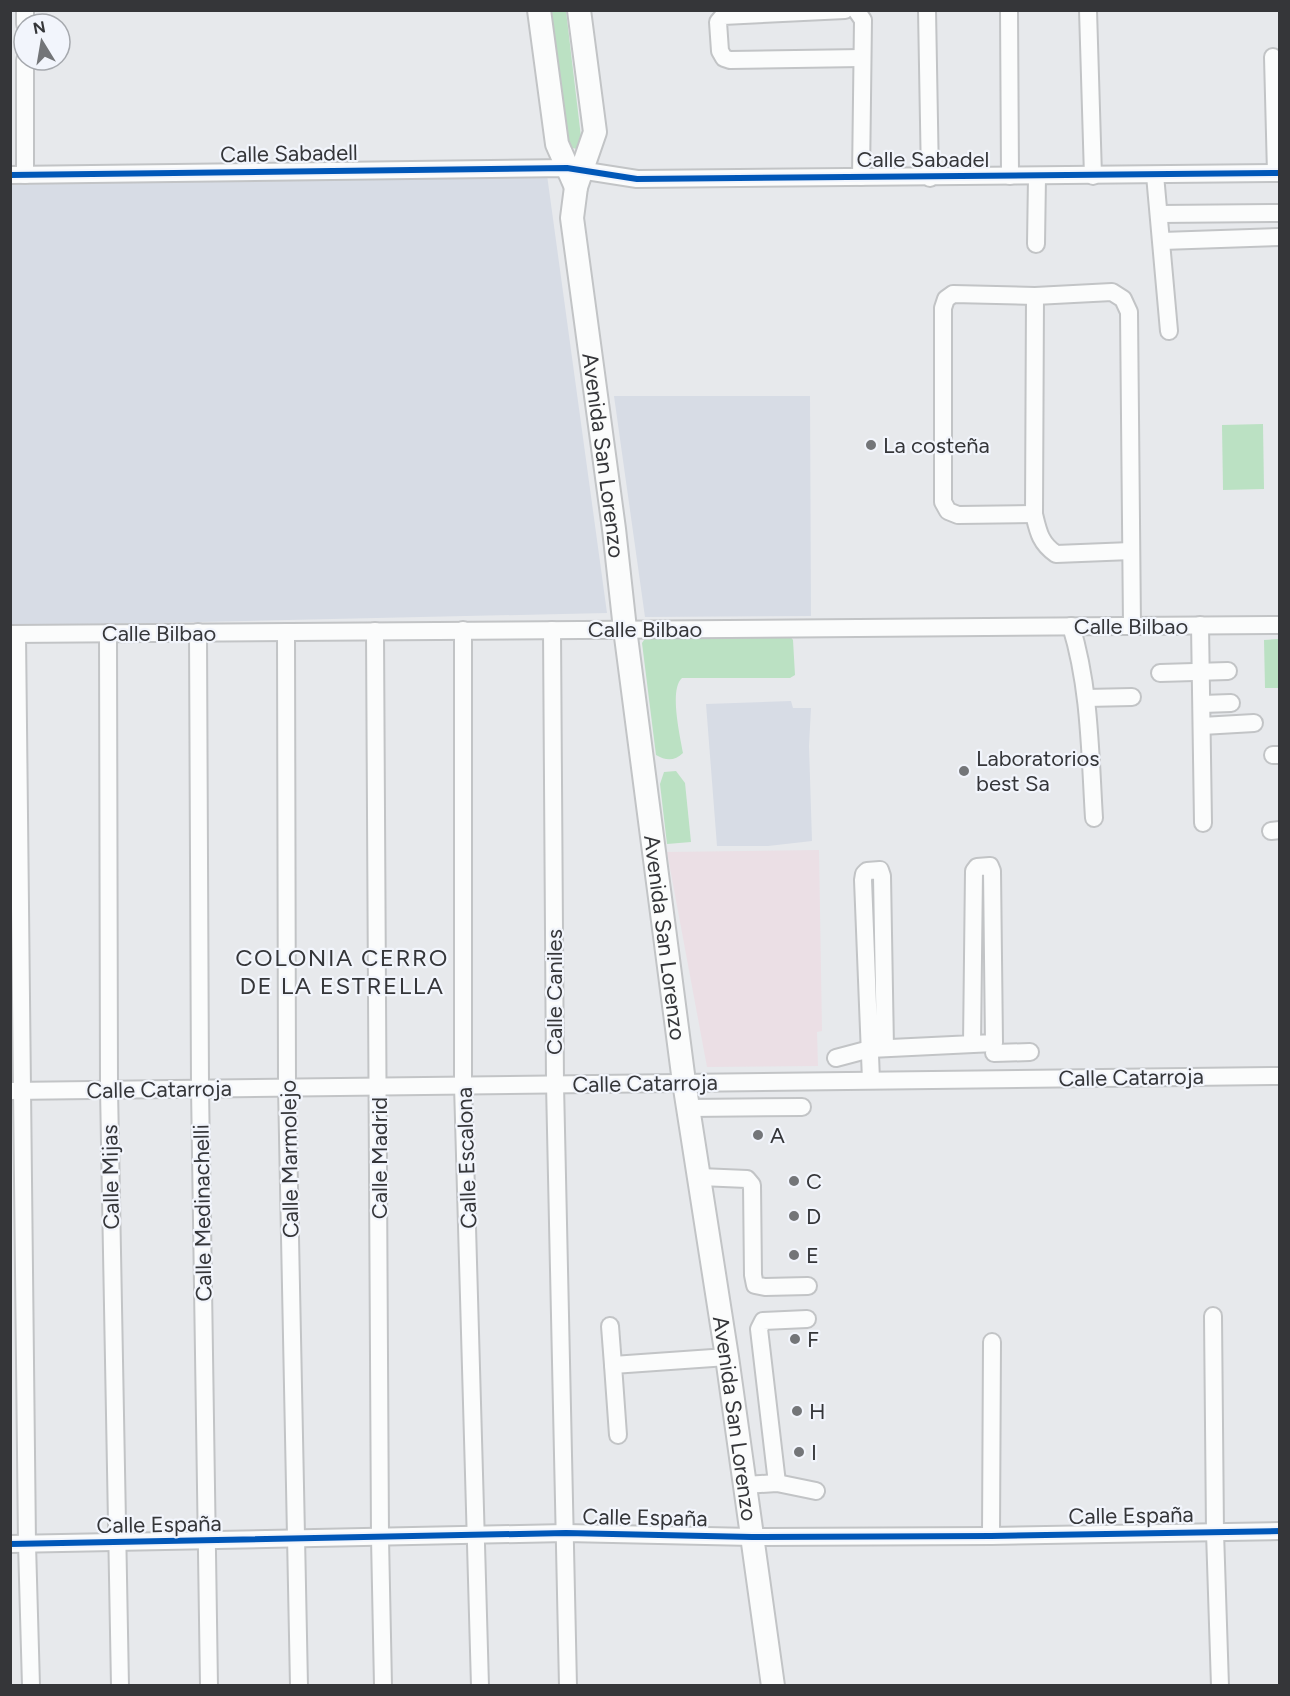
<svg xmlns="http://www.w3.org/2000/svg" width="1290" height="1696" viewBox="0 0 1290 1696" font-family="Figtree,sans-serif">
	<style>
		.built { fill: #d7dce5 }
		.medical { fill: #ebdfe5 }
		.green { fill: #bbe1c3 }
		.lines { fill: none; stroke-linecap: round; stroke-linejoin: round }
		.minor-casing { stroke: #c2c4c6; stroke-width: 20 }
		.secondary-casing { stroke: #c2c4c6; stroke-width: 26 }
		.minor { stroke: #fbfcfc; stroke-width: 16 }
		.secondary { stroke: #fbfcfc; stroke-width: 22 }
		.cycleway-casing { stroke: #f2f5fc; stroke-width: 10 }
		.cycleway { stroke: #0057b8; stroke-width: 6 }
		.poi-dot { fill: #737578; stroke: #f2f5fc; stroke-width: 2 }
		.labels { text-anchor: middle; stroke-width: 4.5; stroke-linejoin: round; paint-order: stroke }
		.street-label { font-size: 22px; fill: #353639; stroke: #f2f5fc }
		.poi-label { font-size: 22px; fill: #353639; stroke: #f2f5fc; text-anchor: start }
		.neighbourhood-label { font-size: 24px; letter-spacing: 1.5px; fill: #353639; stroke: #f2f5fc }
	</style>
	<rect width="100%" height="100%" fill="#e7e9ec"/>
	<!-- built -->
	<g class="built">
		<path d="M547,175L607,613L11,626L10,181Z"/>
		<path d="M614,396H810L811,616L645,617Z"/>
		<path d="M791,701L793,708H811L809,746L812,841L768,846H717L706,704Z"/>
	</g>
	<!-- medical -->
	<path class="medical" d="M819,850L822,1031L817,1032L818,1066L707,1067L667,852Z"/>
	<!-- green -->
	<g class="green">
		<path d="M550,11H566L581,137L580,145L577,149L572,148L568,141Z"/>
		<path d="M1263,424L1264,489L1223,490L1222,425Z"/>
		<path d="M789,635L793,640L795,675L790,678H682C669,689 680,736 683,753C675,761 666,761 656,755L642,643L646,637Z"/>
		<path d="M1279,639V688H1265L1264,640Z"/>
		<path d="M676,771L685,783L691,842L667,844L660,784L664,772Z"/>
	</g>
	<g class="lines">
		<defs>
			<g id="minor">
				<path d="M845,10L723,16L718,22L720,51L724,58L730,60L862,58"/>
				<path d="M856,10L863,20L861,177"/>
				<path d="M927,10L930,178"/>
				<path d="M1009,10L1010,176"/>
				<path d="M1088,10L1093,176"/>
				<path d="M25,24V10"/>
				<path d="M1273,57L1276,173"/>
				<path d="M10,175L567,168L637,179L1280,173"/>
				<path d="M25,175V60"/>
				<path d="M1155,175L1169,331"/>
				<path d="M1159,214L1280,213"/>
				<path d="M1162,241L1280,237"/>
				<path d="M1036,244L1037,177"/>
				<path d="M1035,296L1034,514C1038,531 1040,543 1056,554L1131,551"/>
				<path d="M1034,514L958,515L948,511L943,502V308L946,299L953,294L1035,296L1112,292L1123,299L1129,312L1132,626"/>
				<path d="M1200,625L1203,823"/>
				<path d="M1071,626C1090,687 1090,754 1094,818"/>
				<path d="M463,630V1085L480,1686"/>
				<path d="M552,630L555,1084L568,1686"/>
				<path d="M375,631L380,1538L383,1686"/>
				<path d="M198,632L200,1088L209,1686"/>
				<path d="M286,632L287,1087L299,1686"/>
				<path d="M108,633L109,1089L120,1686"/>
				<path d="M10,634L1280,625"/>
				<path d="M17,634L27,1544L31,1686"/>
				<path d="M1160,673L1228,671"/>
				<path d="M1086,698L1132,697"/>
				<path d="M1202,704L1231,703"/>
				<path d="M1202,726L1254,723"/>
				<path d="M1273,755H1280"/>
				<path d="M1271,831L1280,830"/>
				<path d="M994,1053L1030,1052"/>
				<path d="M836,1058L870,1049L994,1043L992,871L990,866L977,867L974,871L972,1044"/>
				<path d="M871,1080L863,880L864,874L867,871L880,870L882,876L885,1048"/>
				<path d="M10,1091L1280,1076"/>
				<path d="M689,1108L802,1107"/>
				<path d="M700,1177L747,1179L752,1185L753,1275L755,1285L765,1287L808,1286"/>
				<path d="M1213,1316L1215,1532L1220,1686"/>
				<path d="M610,1326L613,1365"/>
				<path d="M618,1435L613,1365L727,1357"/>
				<path d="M777,1483L759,1329L763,1321L807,1319"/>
				<path d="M745,1485L777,1483L816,1491"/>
				<path d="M991,1536L992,1342"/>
				<path d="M10,1544L566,1533L752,1537L991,1536L1280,1531"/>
			</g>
			<g id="secondary">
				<path d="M539,10L557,144L576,187"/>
				<path id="s1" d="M579,10L595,132L576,187L572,218L614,529L625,629L684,1082L727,1357L773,1686"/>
			</g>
		</defs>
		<!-- minor casing -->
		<use href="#minor" class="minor-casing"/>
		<!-- secondary casing -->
		<use href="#secondary" class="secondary-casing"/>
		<!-- minor -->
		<use href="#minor" class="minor"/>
		<!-- secondary -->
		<use href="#secondary" class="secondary"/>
		<defs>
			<g id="cycleway">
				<path d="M10,175L567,168L637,179L1280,173"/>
				<path d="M10,1544L566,1533L752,1537L991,1536L1280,1531"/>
			</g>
		</defs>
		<!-- cycleway casing -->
		<use href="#cycleway" class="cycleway-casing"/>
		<!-- cycleway -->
		<use href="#cycleway" class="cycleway"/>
	</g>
	<!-- markers -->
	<g class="poi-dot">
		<circle cx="871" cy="445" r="6"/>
		<circle cx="964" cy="771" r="6"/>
		<circle cx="758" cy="1135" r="6"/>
		<circle cx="794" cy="1181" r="6"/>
		<circle cx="794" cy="1216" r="6"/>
		<circle cx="794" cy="1255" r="6"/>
		<circle cx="795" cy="1339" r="6"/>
		<circle cx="797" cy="1411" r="6"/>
		<circle cx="799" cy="1452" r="6"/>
	</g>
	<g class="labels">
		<!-- street labels -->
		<g class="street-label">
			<text transform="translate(289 153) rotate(-1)" y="8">Calle Sabadell</text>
			<text x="923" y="167">Calle Sabadel</text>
			<text dy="8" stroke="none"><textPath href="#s1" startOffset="452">Avenida San Lorenzo</textPath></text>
			<text x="1131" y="634">Calle Bilbao</text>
			<text x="645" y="637">Calle Bilbao</text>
			<text x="159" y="641">Calle Bilbao</text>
			<text dy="8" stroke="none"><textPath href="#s1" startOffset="938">Avenida San Lorenzo</textPath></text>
			<text transform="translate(554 992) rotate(-90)" y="8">Calle Caniles</text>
			<text transform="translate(1131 1077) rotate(-1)" y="8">Calle Catarroja</text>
			<text transform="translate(645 1083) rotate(-1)" y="8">Calle Catarroja</text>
			<text transform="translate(159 1089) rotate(-1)" y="8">Calle Catarroja</text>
			<text transform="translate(379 1158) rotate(-90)" y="8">Calle Madrid</text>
			<text transform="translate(466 1158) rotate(-92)" y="8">Calle Escalona</text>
			<text transform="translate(289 1159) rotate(-91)" y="8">Calle Marmolejo</text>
			<text transform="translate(110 1177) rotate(-91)" y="8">Calle Mijas</text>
			<text transform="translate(202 1213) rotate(-91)" y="8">Calle Medinachelli</text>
			<text dy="8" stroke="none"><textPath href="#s1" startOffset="1424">Avenida San Lorenzo</textPath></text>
			<text transform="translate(1131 1515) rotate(-1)" y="8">Calle España</text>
			<text transform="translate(645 1517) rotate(1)" y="8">Calle España</text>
			<text transform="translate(159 1524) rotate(-1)" y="8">Calle España</text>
		</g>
		<!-- poi labels -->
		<g class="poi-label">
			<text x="883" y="453">La costeña</text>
			<text x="976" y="766">Laboratorios<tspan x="976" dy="25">best Sa</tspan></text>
			<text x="770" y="1143">A</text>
			<text x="806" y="1189">C</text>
			<text x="806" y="1224">D</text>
			<text x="806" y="1263">E</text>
			<text x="807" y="1347">F</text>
			<text x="809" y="1419">H</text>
			<text x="811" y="1460">I</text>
		</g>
		<!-- neighbourhood labels -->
		<g class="neighbourhood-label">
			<text x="342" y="966">COLONIA CERRO<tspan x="342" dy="28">DE LA ESTRELLA</tspan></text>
		</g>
	</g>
	<!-- border -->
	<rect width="1290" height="1696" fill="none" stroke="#353639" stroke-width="24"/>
	<!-- north arrow -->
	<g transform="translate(42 42) rotate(349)"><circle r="28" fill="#f2f5fc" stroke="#a6a9ae" stroke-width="1.5"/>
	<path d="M0-4.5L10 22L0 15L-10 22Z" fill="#737578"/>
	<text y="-9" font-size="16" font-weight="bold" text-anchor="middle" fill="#353639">N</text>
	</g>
</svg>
